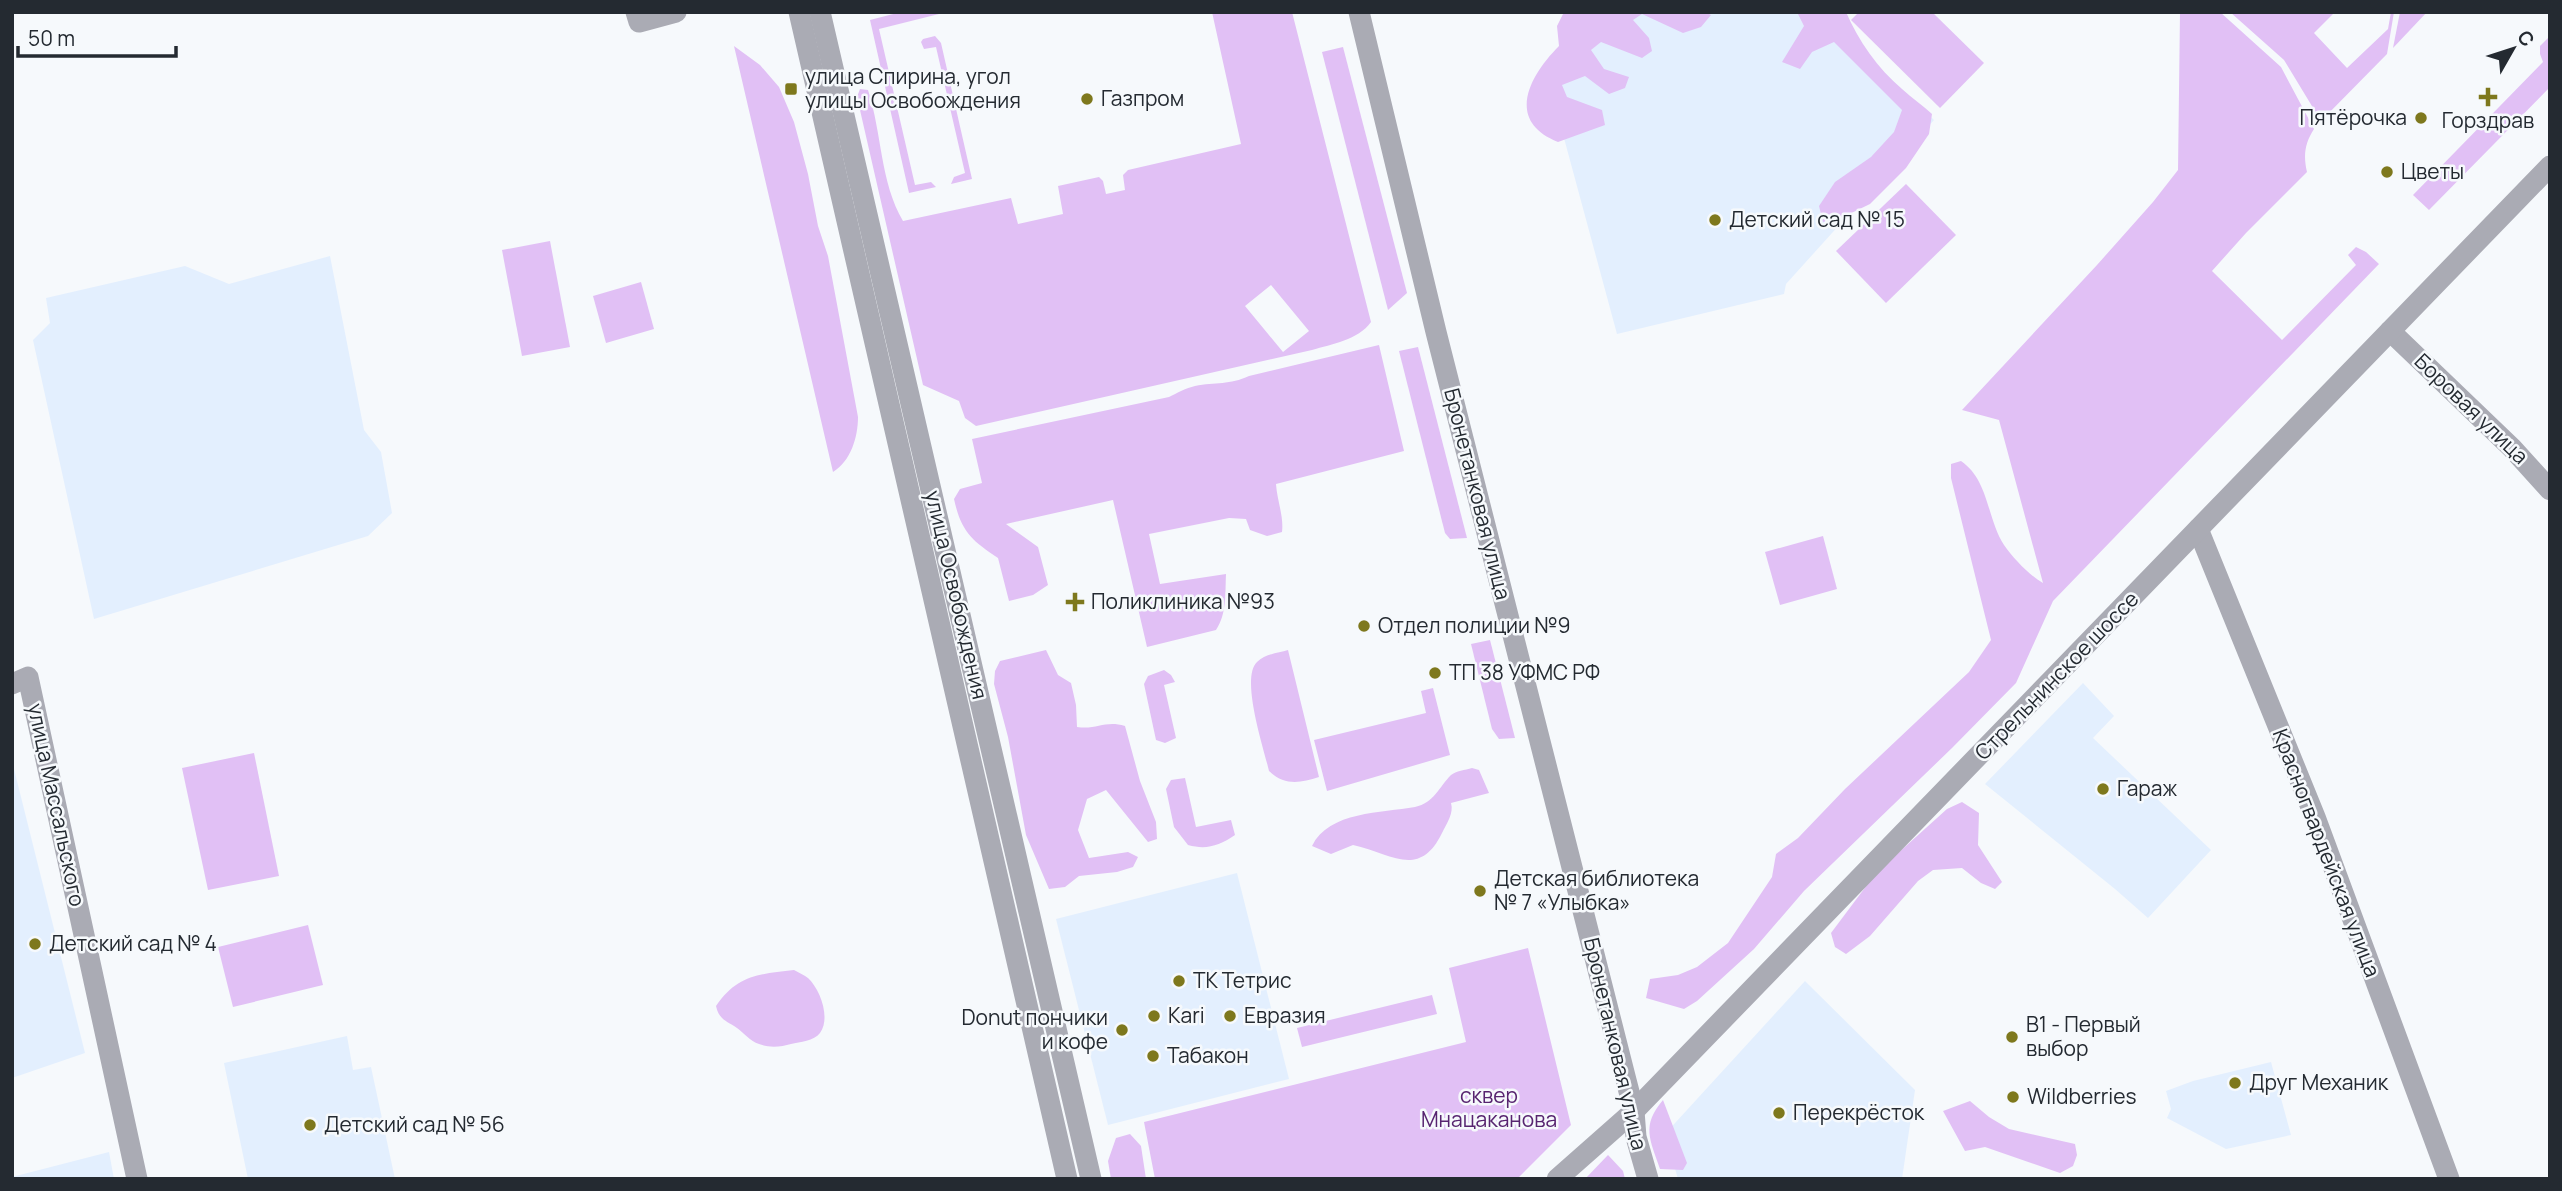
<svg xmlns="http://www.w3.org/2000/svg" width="2562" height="1191" viewBox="0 0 2562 1191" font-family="Manrope,sans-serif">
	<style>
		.built { fill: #e3effe }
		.green { fill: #e1c0f5; fill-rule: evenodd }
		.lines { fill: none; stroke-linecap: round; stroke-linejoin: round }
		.street { stroke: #aaabb4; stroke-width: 21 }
		.poi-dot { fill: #7e781d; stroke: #f6f9fc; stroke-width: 2.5 }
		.labels { text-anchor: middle; stroke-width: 5; stroke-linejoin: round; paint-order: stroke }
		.poi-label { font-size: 21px; fill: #242a31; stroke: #f6f9fc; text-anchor: start }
		.street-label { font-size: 21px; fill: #242a31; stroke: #f6f9fc }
		.park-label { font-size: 21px; fill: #572470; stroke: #f6f9fc }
	</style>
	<rect width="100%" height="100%" fill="#f6f9fc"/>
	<!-- built -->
	<g class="built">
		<path d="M1617,12H1821L1934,120L1786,284L1784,294L1617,334L1548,79Z"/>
		<path d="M330,256L364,430L381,452L392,513L368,536L94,619L33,340L50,323L46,298L185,266L229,284Z"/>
		<path d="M2083,683L2114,716L2093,738L2211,850L2148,918L2115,889L1985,784Z"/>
		<path d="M12,761L85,1053L12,1078Z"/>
		<path d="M1237,873L1289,1079L1108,1125L1056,919Z"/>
		<path d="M1805,981L1915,1090L1902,1179H1678L1665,1134Z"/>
		<path d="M347,1036L353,1070L371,1067L395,1179H248L224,1063Z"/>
		<path d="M2271,1062L2291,1135L2226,1149L2167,1118L2171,1109L2166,1091L2193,1081Z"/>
		<path d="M109,1152L114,1179H12V1177Z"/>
	</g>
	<!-- green -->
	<g class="green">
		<path d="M901,12H947L879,29L915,185L931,182L936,187L909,193L870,20Z"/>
		<path d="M1212,12H1292L1371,322C1358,340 1332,344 1312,350L976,426L965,418L959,401L923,385L857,97L860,89L868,90C882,133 880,182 903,221L1011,198L1018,224L1063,214L1058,186L1099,177L1103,181L1106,194L1125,190L1123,175L1128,170L1241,144ZM1271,285L1309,331L1283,352L1245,306Z"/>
		<path d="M1564,12H1705L1711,15L1701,27L1683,33L1642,14L1633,20L1649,38L1652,51L1642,58L1601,42L1591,50L1604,69L1629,77L1625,88L1609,94L1585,76L1562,85L1567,97L1602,110L1605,125L1558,142C1505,121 1529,76 1559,46L1557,26Z"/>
		<path d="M1797,12H1846C1858,40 1878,69 1902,89C1912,98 1922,105 1932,114L1929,134L1906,168L1870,204L1841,218L1823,222L1819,206L1835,182L1871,157L1894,132L1902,110L1834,42L1812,52L1800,69L1782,62L1804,26Z"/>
		<path d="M1859,12H1932L1984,63L1940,108L1851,20Z"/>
		<path d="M2180,12H2220L2281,67L2314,129C2305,143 2303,155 2307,172L2246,233L2212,271L2282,340L2356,265L2348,255L2356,247L2366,252L2379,264L2053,601L2016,683L1952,748L1804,891L1754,949L1697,1001L1684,1009L1646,998L1650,979L1678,975L1697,967L1728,943L1772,877L1776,854L1798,838L1845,789L1969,672L1991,640L1951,478V464L1961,461C1989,480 1987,519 2004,545C2014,559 2029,575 2043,583L1999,420L1962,410L2097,265L2153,202L2178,170Z"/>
		<path d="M2230,12H2335L2314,33L2347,68L2388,29L2391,12H2394L2387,54L2321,121L2284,60Z"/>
		<path d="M2400,12H2427L2393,48Z"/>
		<path d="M935,36L941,43L972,179L951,184L954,177L965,173L936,47L924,49L921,42L923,39Z"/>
		<path d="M2550,36V87L2429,210L2413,195L2543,62L2540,54V46Z"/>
		<path d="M734,46L760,65L779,87L794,122L808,174L818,226L828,256L858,417C858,437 851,461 833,472Z"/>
		<path d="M1343,47L1407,293L1388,310L1322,52Z"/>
		<path d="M1906,184L1956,235L1886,303L1836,251Z"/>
		<path d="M550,241L570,347L522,356L502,250Z"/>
		<path d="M641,282L654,329L606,343L593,296Z"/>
		<path d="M1379,345L1404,451L1276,484C1277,500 1284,517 1282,532L1267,536L1250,530L1246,519L1229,518L1149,534L1160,584L1226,574C1225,594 1227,613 1216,630L1147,647L1113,500L1006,524L1038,547L1048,585L1033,595L1009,601L998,558C971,540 961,531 954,499L960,489L982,483L972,439L1169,397C1177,393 1186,388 1195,386C1215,382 1230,385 1249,376Z"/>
		<path d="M1418,347L1467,538L1450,539L1445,533L1399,351Z"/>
		<path d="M1823,536L1837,589L1780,605L1765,552Z"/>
		<path d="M1490,640L1515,738L1499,739L1492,729L1471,644Z"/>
		<path d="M1046,650L1058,675L1071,683L1076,705L1077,727C1097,730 1105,720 1125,726L1140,781L1156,822L1157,839L1148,842L1106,790L1087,799L1078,830L1089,858L1128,852L1138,857L1133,867L1117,872L1079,876L1065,887L1049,889L1026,835L1008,737L994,684L995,671L1000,661Z"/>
		<path d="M1288,650L1319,777C1300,783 1285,786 1269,771C1264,749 1240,678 1257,662C1265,654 1278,653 1288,650Z"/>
		<path d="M1164,670L1171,675L1175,682L1164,685L1176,738L1165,743L1156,740L1144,684L1148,676Z"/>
		<path d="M1433,688L1450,755L1327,791L1314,740L1426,713L1421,691Z"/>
		<path d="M254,753L279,876L208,890L182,768Z"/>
		<path d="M1472,768L1479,770L1489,793L1451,803C1454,813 1447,823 1442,833C1419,880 1391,853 1353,845L1331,854L1312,846C1329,811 1382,813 1415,807C1434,803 1439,787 1451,775C1456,771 1465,770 1472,768Z"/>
		<path d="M1185,778L1196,827L1231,820L1235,835C1219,846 1206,850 1188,845L1174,827L1166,789L1171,780Z"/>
		<path d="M1962,802L1979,813L1978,845L2002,882L1995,889L1981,883L1962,868L1933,870L1918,881L1870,936L1846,954L1835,947L1831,933L1876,873L1947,809Z"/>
		<path d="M308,925L323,985L233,1007L218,947Z"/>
		<path d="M1528,948L1571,1125L1517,1179H1155L1144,1122L1466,1042L1449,968Z"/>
		<path d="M794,970C798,972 804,975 808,978C820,989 831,1018 820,1033C814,1041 800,1042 791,1044C781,1047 769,1048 759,1044C750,1041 744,1033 737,1028C727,1021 719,1020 716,1006C737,975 759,974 794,970Z"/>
		<path d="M1432,995L1437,1014L1302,1047L1297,1028Z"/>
		<path d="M1663,1100L1687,1163L1683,1170L1660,1169C1650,1139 1641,1126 1663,1100Z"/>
		<path d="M1970,1101L1989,1117L2009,1129L2075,1144L2077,1155L2073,1166L2060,1173L1985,1147L1965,1151L1943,1111Z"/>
		<path d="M1130,1134L1141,1146L1146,1179H1111L1108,1161L1116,1138Z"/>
		<path d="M1608,1155L1623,1171L1625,1179H1585Z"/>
	</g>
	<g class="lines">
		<!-- street -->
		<g class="street">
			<path d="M636,12L639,22L676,12"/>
			<path d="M799,12L1067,1179"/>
			<path d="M820,12L1091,1179"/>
			<path d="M1359,12L1436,332L1626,1080L1634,1111L1636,1137L1648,1179"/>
			<path d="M2390,331L2512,448L2550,490"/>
			<path d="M2198,529L2315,817L2449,1179"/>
			<path d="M12,684L28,677L137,1179"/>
			<path d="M1557,1179L1634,1111L2550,166"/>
		</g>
	</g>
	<!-- markers -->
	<g class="poi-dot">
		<rect x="784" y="82" width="14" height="14" rx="3.5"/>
		<path d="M2484.5 86.5h7v7h7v7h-7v7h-7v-7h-7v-7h7z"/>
		<circle cx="1087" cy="99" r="7"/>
		<circle cx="2421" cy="118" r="7"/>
		<circle cx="2387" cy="172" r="7"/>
		<circle cx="1715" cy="220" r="7"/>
		<path d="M1071.5 591.5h7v7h7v7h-7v7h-7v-7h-7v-7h7z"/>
		<circle cx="1364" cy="626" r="7"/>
		<circle cx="1435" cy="673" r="7"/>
		<circle cx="2103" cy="789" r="7"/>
		<circle cx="1480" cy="891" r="7"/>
		<circle cx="35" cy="944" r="7"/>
		<circle cx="1179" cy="981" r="7"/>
		<circle cx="1154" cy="1016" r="7"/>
		<circle cx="1230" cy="1016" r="7"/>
		<circle cx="1122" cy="1030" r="7"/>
		<circle cx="2012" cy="1037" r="7"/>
		<circle cx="1153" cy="1056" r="7"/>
		<circle cx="2235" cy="1083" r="7"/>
		<circle cx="2013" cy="1097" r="7"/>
		<circle cx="1779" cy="1113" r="7"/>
		<circle cx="310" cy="1125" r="7"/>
	</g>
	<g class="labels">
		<!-- poi labels -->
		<g class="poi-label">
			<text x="805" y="84">улица Спирина, угол<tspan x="805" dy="24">улицы Освобождения</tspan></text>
			<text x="1101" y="106">Газпром</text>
			<text x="2407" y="125" text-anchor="end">Пятёрочка</text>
			<text x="2488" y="128" text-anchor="middle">Горздрав</text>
			<text x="2401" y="179">Цветы</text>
			<text x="1729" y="227">Детский сад № 15</text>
			<text x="1091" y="609">Поликлиника №93</text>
			<text x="1378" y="633">Отдел полиции №9</text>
			<text x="1449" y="680">ТП 38 УФМС РФ</text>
			<text x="2117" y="796">Гараж</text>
			<text x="1494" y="886">Детская библиотека<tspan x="1494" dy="24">№ 7 «Улыбка»</tspan></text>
			<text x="49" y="951">Детский сад № 4</text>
			<text x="1193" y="988">ТК Тетрис</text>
			<text x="1168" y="1023">Kari</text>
			<text x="1244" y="1023">Евразия</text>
			<text x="1108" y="1025" text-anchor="end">Donut пончики<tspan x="1108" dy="24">и кофе</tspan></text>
			<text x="2026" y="1032">В1 - Первый<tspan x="2026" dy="24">выбор</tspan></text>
			<text x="1167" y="1063">Табакон</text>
			<text x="2249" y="1090">Друг Механик</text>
			<text x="2027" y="1104">Wildberries</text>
			<text x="1793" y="1120">Перекрёсток</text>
			<text x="324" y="1132">Детский сад № 56</text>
		</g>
		<!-- street labels -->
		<g class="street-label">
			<text transform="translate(2471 409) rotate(44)" y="7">Боровая улица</text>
			<text transform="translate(1477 494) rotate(76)" y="7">Бронетанковая улица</text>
			<text transform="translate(956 595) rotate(77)" y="7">улица Освобождения</text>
			<text transform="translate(2057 676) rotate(-46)" y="7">Стрельнинское шоссе</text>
			<text transform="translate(56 805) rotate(78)" y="7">улица Массальского</text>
			<text transform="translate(2326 853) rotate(69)" y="7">Красногвардейская улица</text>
			<text transform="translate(1615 1044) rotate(77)" y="7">Бронетанковая улица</text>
		</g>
		<!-- park labels -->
		<g class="park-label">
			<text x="1489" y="1103">сквер<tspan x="1489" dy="24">Мнацаканова</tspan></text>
		</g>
	</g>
	<!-- border -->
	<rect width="2562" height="1191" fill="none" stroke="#242a31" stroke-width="28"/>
	<!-- north arrow -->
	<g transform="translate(2513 49) rotate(51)" stroke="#f6f9fc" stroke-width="5" paint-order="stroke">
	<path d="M0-5L12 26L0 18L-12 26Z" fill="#242a31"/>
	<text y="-10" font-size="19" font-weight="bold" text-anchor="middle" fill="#242a31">С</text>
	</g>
	<!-- scale -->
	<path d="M18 46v10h158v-10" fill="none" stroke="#242a31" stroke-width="3.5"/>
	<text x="28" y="46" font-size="21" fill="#242a31" stroke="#f6f9fc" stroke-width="5" paint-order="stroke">50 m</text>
</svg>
